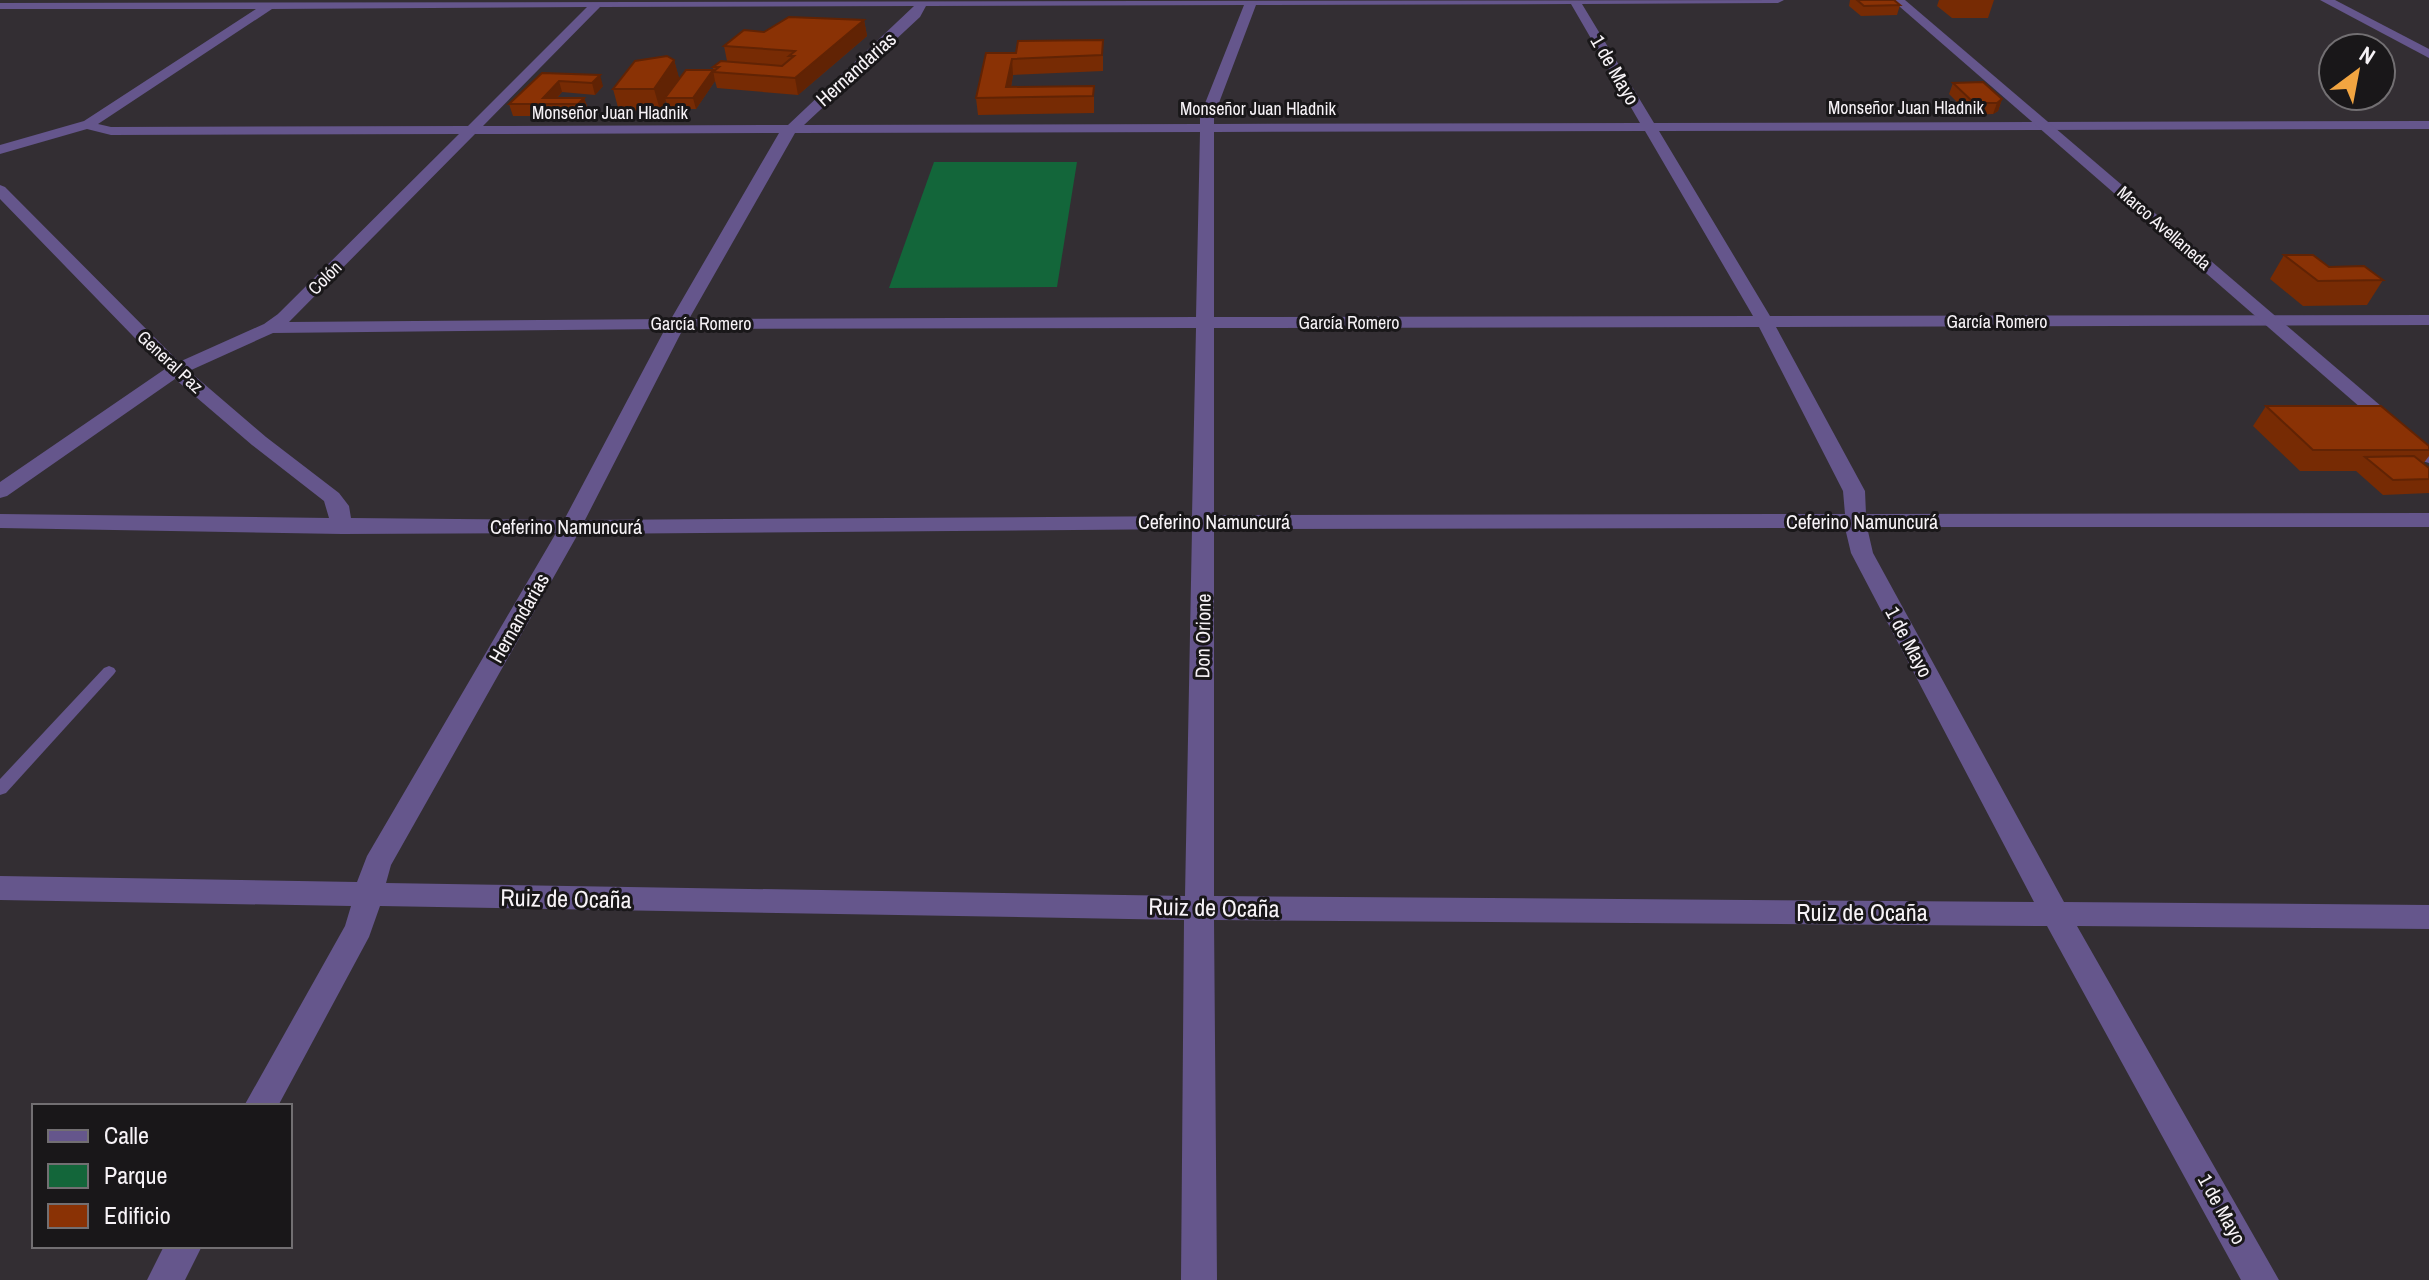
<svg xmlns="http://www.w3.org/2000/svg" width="2429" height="1280" viewBox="0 0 2429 1280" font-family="'Archivo Narrow',sans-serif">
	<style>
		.green { fill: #13663a }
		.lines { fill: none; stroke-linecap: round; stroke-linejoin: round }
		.service { fill: #65568c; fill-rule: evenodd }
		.minor { fill: #65568c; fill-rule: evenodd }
		.tertiary { fill: #65568c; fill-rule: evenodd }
		.wall { fill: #772b04 }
		.shaded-wall { fill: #612304 }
		.building { fill: #8a3205; stroke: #612304; stroke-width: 2 }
		.labels { text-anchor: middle; stroke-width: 6; stroke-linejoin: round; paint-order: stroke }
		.far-street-label { font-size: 18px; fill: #f7f3f7; stroke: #191719 }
		.street-label { font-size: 20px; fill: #f7f3f7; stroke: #191719 }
		.near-street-label { font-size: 24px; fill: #f7f3f7; stroke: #191719 }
	</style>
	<rect width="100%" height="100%" fill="#332e33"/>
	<!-- green -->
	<path class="green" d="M934,162H1077L1057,287L889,288Z"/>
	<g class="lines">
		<!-- service -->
		<path class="service" d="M109,666L114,668L116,671L114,674L6,793L0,795V779L104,668Z"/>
		<!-- minor -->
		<g class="minor">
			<path d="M1784,0L1778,3L1582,4L1654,123L2429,121V129L1659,131L1770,316L2429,315V325L1776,327L1865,491L1866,514L2429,513V527H1867L1873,553L2064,902L2429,905V929L2077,926L2279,1280H2241L2047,926L1214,920L1217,1280H1181L1184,920L380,906L369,937L278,1106H244L345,926L351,906L0,900V876L357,882L367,856L556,533L342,534L0,528V514L329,518L324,501L252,445L175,379L7,496L0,498V482L165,369L0,199V185L5,187L179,362L264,324L278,314L459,134L111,135L87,129L0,154V145L84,121L256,9H0V3ZM1571,4L1640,123L1214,124V116L1256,5ZM1244,5L1200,116V124L804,125L920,17L926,6ZM914,6L788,125L483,126L600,7ZM587,7L468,126L111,127L98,124L272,9ZM1645,131L1753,316L1214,317V132ZM1200,132L1196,317L689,319L795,133ZM779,133L671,319L289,322L475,134ZM1759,327L1843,491L1845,514L1214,515V328ZM1196,328L1192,516L585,520L683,329ZM665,329L564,520L351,518L349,506L339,493L266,437L189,371L273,333ZM1845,528L1851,553L2034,902L1214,896V529ZM1192,529L1185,896L386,883L391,865L578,534Z"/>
			<path d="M2320,0H2335L2429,49V58Z"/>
			<path d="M164,1246H202L185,1280H147Z"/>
		</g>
		<!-- tertiary -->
		<path class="tertiary" d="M1892,0H1905L2429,447V463L2422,461Z"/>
	</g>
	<!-- wall -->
	<g class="wall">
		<path d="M1850,0H1894L1900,5L1897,15L1861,16L1849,6Z"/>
		<path d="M1939,0H1994L1988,18H1952L1937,6Z"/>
		<path d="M864,20L867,36L798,95L717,88L715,81L696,109H668L666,101L660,110L619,111L613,89L674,60L679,79L713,70V71V67L727,61L724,46L764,32Z"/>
		<path d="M1103,40V71L1013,75L1011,87L1094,86V113L978,115L976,98L1016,53Z"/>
		<path d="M542,73L603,86L595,95L562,92L557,98H584L588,109L582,116H513L509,104Z"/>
		<path d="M1953,83L2002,99L1998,111L1993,114L1970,115L1949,94Z"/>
		<path d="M2284,255L2329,267L2383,280L2367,305L2303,306L2270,279Z"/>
		<path d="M2266,406L2429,446V456L2423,464L2429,468V493L2383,495L2356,471H2300L2253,426Z"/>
	</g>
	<!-- shaded-wall -->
	<g class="shaded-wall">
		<path d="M864,20L867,36L798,95L795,78Z"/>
		<path d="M1012,59L1013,75L1009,98L1006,87Z"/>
		<path d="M674,60L680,81L665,98L666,101L660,110L654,89Z"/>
		<path d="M713,70L715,81L696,109L693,98Z"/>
		<path d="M600,75L603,86L595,95L592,83Z"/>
		<path d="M559,81L562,92L551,104L543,98Z"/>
		<path d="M584,98L588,109L582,116L578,104Z"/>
		<path d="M2002,99L1998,111L1993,114L1997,103Z"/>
	</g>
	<!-- building -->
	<g class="building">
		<path d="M1857,0H1894L1900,5L1864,6Z"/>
		<path d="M789,17L864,20L795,78L713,72L719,67H713L721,61L782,66L794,56H789L795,51L724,46L744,30L764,32Z"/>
		<path d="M1103,40L1102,55L1012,59L1006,87L1094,86L1093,96L976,98L986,53H1016L1018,41Z"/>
		<path d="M667,56L674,60L654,89H613L635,61Z"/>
		<path d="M686,70H713L693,98H665Z"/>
		<path d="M542,73L600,75L592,83L559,81L543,98H584L578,104H509Z"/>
		<path d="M1983,82L2002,99L1997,103H1974L1953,83Z"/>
		<path d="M2284,255H2313L2329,267L2364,266L2383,280L2318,281Z"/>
		<path d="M2266,406H2381L2429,446V450H2313Z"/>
		<path d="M2414,456L2429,468V479L2393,480L2365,457Z"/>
	</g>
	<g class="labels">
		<!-- far-street labels -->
		<g class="far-street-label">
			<text x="1906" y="114">Monseñor Juan Hladnik</text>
			<text x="1258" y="115">Monseñor Juan Hladnik</text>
			<text x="610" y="119">Monseñor Juan Hladnik</text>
			<text transform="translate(2164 228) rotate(41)" y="6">Marco Avellaneda</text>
			<text transform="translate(325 278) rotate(-45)" y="6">Colón</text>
			<text x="1997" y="328">García Romero</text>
			<text x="1349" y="329">García Romero</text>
			<text x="701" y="330">García Romero</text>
			<text transform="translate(170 362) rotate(43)" y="6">General Paz</text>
		</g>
		<!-- street labels -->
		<g class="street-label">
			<text transform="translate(856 69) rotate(-42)" y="7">Hernandarias</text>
			<text transform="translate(1615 70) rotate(60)" y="7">1 de Mayo</text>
			<text x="1214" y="529">Ceferino Namuncurá</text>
			<text x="1862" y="529">Ceferino Namuncurá</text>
			<text x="566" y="534">Ceferino Namuncurá</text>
			<text transform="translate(519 618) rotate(-60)" y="7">Hernandarias</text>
			<text transform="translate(1203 636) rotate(-89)" y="7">Don Orione</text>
			<text transform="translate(1909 642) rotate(62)" y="7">1 de Mayo</text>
			<text transform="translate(2222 1209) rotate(61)" y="7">1 de Mayo</text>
		</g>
		<!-- near-street labels -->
		<g class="near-street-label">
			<text transform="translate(566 899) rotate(1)" y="8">Ruiz de Ocaña</text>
			<text transform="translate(1214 908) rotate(1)" y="8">Ruiz de Ocaña</text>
			<text x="1862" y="921">Ruiz de Ocaña</text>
		</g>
	</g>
	<!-- legend -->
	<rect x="32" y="1104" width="260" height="144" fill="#191719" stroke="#726f72" stroke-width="2"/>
	<rect x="48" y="1130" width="40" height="12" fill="#65568c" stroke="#726f72" stroke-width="2"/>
	<text x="104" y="1144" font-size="24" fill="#f7f3f7">Calle</text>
	<rect x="48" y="1164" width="40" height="24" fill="#13663a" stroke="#726f72" stroke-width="2"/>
	<text x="104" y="1184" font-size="24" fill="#f7f3f7">Parque</text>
	<rect x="48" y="1204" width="40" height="24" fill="#8a3205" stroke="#726f72" stroke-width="2"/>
	<text x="104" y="1224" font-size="24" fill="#f7f3f7">Edificio</text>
	<!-- north arrow -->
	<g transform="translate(2357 72) rotate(32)"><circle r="38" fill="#191719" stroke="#726f72" stroke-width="2"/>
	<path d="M0-6L14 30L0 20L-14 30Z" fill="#f2a541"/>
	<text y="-12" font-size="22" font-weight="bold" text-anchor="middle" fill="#f7f3f7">N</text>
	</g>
</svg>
